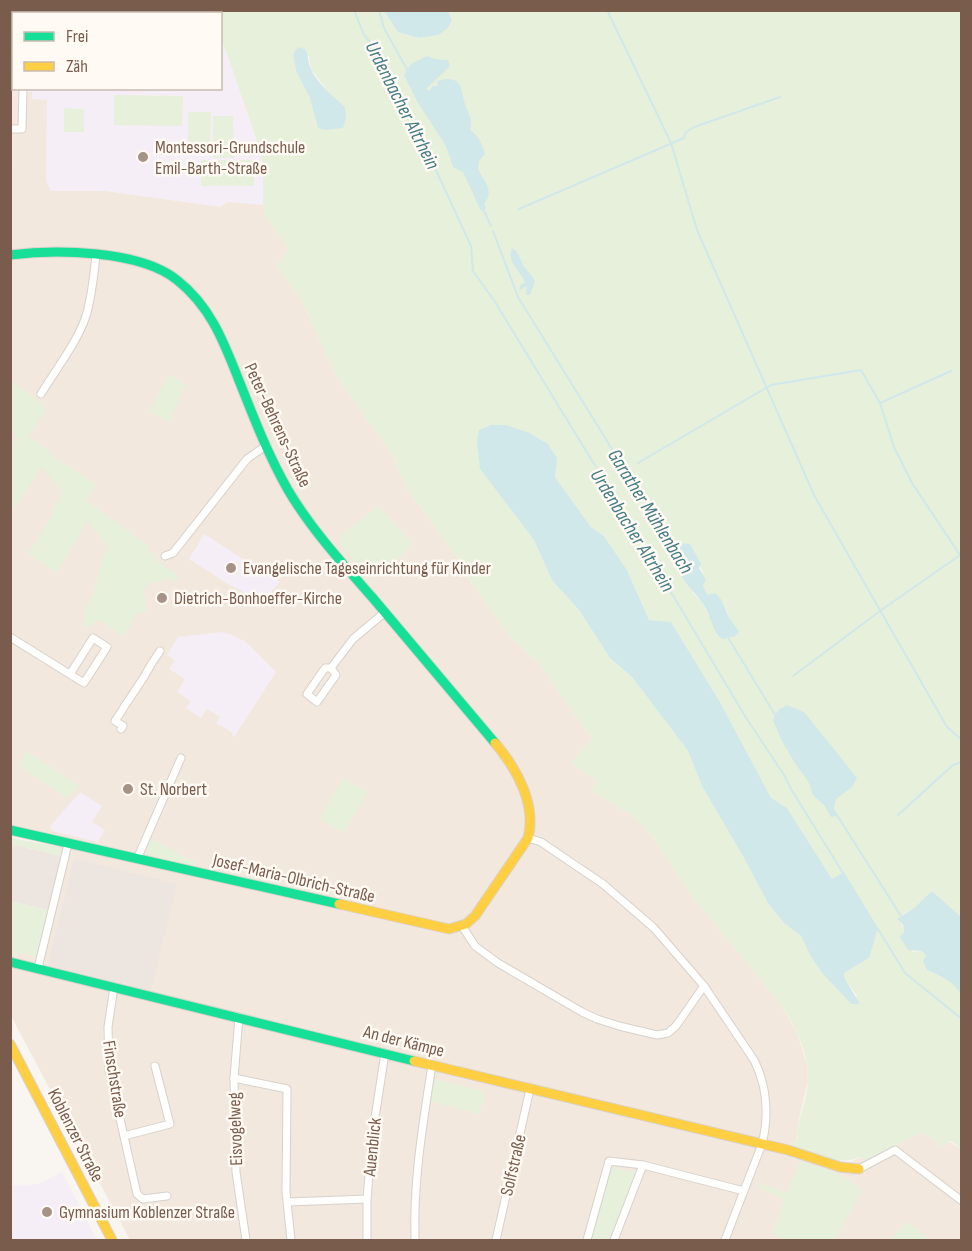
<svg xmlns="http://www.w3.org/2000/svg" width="972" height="1251" viewBox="0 0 972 1251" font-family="'Sofia Sans Condensed',sans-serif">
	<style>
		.residential { fill: #f2e8de }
		.commercial { fill: #f6e8e1 }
		.industrial { fill: #ede5e0 }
		.education { fill: #f6eef6 }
		.green { fill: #e7f0db; fill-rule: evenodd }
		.water { fill: #d0e8ea }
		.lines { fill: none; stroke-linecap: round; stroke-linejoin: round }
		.stream { stroke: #d0e8ea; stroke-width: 2 }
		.street-casing { stroke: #d7d1cb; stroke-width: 9 }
		.fast-casing { stroke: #d9d2cb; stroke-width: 11 }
		.slow-casing { stroke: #d9d2cb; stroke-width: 11 }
		.street { stroke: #fefefd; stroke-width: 7 }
		.fast { stroke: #16e098; stroke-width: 9 }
		.slow { stroke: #ffcf43; stroke-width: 9 }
		.poi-dot { fill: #a69286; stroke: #fffaf3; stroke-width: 2 }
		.labels { text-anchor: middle; stroke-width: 5; stroke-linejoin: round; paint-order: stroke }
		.poi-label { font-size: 18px; fill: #7a5c4d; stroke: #fffaf3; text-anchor: start }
		.street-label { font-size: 18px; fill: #7a5c4d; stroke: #fffaf3 }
		.water-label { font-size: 20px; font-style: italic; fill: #437c86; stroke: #fffaf3 }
	</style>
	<rect width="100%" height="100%" fill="#f9f5f0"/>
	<!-- residential -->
	<g class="residential">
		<path d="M215,10V13L14,14L13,25L11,26L10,11Z"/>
		<path d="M221,37L263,166V205L265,215L290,250L277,265L303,303L335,374L392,454L407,489L455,555L464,573L512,639L538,662L592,739L572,763L596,780L592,791L633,816L654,839L695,900L780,1003L797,1033L807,1064L808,1081L796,1132L798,1133L796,1140L793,1146L841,1161L850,1162L923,1132L942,1146L950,1142L961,1149V1240H130L11,1016V957L16,958L17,952L37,956L61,856L58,837L11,826L10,170L13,169L14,132L21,89L220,88Z"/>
	</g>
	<!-- commercial -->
	<path class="commercial" d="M13,25L14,88L21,89L20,132L14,133L13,170H11L10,26Z"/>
	<!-- industrial -->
	<g class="industrial">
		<path d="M16,845L61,856L48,910L11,901V849Z"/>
		<path d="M74,859L177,884L151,990L48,965Z"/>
	</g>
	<!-- education -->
	<g class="education">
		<path d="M221,37L258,144L263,166V205L228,202L220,207L105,191H51L46,181L47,100L32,99V92H24V88H220Z"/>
		<path d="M204,534L235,554L280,582L259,604L249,595L219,579V578L189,559Z"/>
		<path d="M223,632L235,636L246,642L276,672L234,737L232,736L233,733L216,723L220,717L207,709L201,718L186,708L191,701L177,692L185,679L169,669L175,660L167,655L178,637Z"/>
		<path d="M80,792L102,806L92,822L105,830L98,842L52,831L50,826Z"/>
		<path d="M62,1172L97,1240H11V1185L39,1184Z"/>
	</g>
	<!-- green -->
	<g class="green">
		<path d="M215,11H384L398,32L419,38L438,35L447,28L452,21L448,11H961V917L932,891L914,908L900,916L904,932L913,952L922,951L926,956L930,972C943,973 955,983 961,994V1149L951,1141L942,1146L923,1132L866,1160L860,1157C839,1167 813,1153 792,1146L794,1139L797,1140L798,1133L796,1132C800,1116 807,1099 808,1082C810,1054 794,1025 780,1003L695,900L654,839L633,816L592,791L596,780L571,763L592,739L538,662L512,639L464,573L455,555L407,489L392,454L335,374L303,303L277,265L289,250L265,215L263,205V166L258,144L221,37L220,14L215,13ZM293,54L309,56L311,69L329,93L310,98L296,71ZM530,433C553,446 558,451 555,477L591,527L604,536L627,570L649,620L671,622L720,702L771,799L787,808L832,879L844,873L869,958L844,973L845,979L857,996L851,1004L823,974L811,957L801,936L784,923L769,905L744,856L702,786L688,751L632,677L610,658L579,610L553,580L534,540L480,469ZM677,543L690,545L703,573V585L707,596L715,594L724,604L731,621L720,637L702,602L694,594L677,568L679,552Z"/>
		<path d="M114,95L183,96L182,126L114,125Z"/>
		<path d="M64,108L84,109V132H64Z"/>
		<path d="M188,112H211L210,148H188Z"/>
		<path d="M213,116H233L234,158H213Z"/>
		<rect x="201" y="160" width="53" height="26"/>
		<path d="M169,374L185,385L169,422L149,412Z"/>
		<path d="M11,380L41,403L45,410L29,437L49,451L48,453L97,485L86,500L149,546L147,549L156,556L154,559L179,576L175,582L167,578L164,581L148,583L142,592L145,595L146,611L137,614L124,636L98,620L87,628L84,627V610L94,592L101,562L107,546L87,520L57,573L28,554L53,514L51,512L63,492L41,467L12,514L11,512V445L15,438L26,448L11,430Z"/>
		<path d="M378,506L413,544L402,555L370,580L339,543L340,536Z"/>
		<path d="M26,751L80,786L67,798L18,766Z"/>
		<path d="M343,778L368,792L344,833L319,819Z"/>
		<path d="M148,837L196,863L194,866L146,854L143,851Z"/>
		<path d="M11,838L60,847L61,856L16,845L11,849Z"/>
		<path d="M11,901L48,910L37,957L17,952L16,958L11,957Z"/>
		<path d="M434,1079L486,1092L480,1114L429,1101Z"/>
		<path d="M800,1161C824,1168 843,1172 862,1190L835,1240H789L772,1234L784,1201L778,1196L758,1188L760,1183L787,1193Z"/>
		<path d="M615,1165H618V1169L634,1172L636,1167L638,1168L610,1240H590L609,1171Z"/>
		<path d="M907,1222L931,1240H890Z"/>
	</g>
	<!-- water -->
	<g class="water">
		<path d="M384,11H448L452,21L447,29L438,35L419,38L398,32Z"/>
		<path d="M298,47L305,49C308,55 308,61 310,67C316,83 334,97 345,107L346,118L343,128L325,130L318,128L310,98L296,71L293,54Z"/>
		<path d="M427,56L435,59L448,60L450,66L426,89L429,91L433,86H438L437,81C464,73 460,90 466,107C470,117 473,120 470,130C479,136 482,144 485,154L479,161L478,169C484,181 495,191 484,204L486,209L481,211L463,172L453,167L446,146L418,103L404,75L411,64Z"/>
		<path d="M512,248C522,254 519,262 526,269C529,273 532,275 535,281L530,295H526L527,286L519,291L521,284L525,283C521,270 506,264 512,248Z"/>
		<path d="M491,425H506L530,433L548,444L557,458L555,477L591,527L604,536L627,570L649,620L671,622L720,702L771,798L787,808L832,879L844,872L878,928L869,958L844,973L845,979L860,1004H851L823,974L811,957L801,936L784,923L769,905L743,856L702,786L688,751L632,677L610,658L579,610L552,580L534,540L480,469L477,441L479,430Z"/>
		<path d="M676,543L690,544L701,564L699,568L706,580L703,585L707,595L715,593C724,600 725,610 730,619C733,624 736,626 739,632L735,636L723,639C713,634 711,617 705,607C698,594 683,584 678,569C676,561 680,555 675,547Z"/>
		<path d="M787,705L804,712L857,778L852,787L836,799L834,807L836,816L831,817L825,806L812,794C811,780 800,772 793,760C785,747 778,734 773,720L778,710Z"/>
		<path d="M932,891L961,917V994C953,981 941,976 927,970L923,961L926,956L922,951L908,950L900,937L904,932L903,924L897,919L914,908Z"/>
	</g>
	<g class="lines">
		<!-- stream -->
		<g class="stream">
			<path d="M354,10L364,35L375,48L418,131L471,246L473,271L495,302L610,490L745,716L784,775L791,789L843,873"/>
			<path d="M379,10L384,28L409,73"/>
			<path d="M607,10L671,143L697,230L814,495L947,727L962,740"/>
			<path d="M483,209L491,226"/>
			<path d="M519,209L684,138L686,132L694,127L780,97"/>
			<path d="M493,231L518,297L680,559"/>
			<path d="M951,371L880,403L894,447L912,483L960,555"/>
			<path d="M638,463L771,385L861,370L880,403"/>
			<path d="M727,636L777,718"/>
			<path d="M793,676L880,611L960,555L962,557"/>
			<path d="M835,812L901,916"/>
			<path d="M898,815L953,765L962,762"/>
			<path d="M878,929L905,973L962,1019"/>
		</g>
		<defs>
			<g id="street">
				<path d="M34,14L38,10"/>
				<path d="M10,26L14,25"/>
				<path d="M10,129H22L23,88"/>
				<path d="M41,394C56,369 77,343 86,316C92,296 94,275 96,255"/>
				<path d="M165,556L173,553L247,459L267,445"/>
				<path d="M10,637L84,683L107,647L93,638L70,674"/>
				<path d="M154,660L160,651"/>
				<path d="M331,668H325L307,694L317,702L336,675L331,668L353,639L384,613"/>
				<path d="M145,675L152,663"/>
				<path d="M124,707L144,677"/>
				<path d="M121,729L123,726L115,721L123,709"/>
				<path d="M528,838L541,842L603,884L654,928L704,986L754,1060C767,1086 769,1116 762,1144L725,1240"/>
				<path d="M137,859L181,758"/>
				<path d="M462,926L475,946L498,963L582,1012L597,1019L619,1026L657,1035L668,1033L676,1026L704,986"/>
				<path d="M38,968L68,844"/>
				<path d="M114,987L108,1027L109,1070L137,1194L143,1199L167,1196"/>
				<path d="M239,1017L234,1078L236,1172L246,1240"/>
				<path d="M234,1078L287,1089L286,1192L291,1240"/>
				<path d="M124,1136L170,1124L155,1066"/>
				<path d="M859,1169L895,1150L962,1201"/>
				<path d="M288,1202L367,1199"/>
				<path d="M367,1240V1199L372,1137L385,1053"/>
				<path d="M415,1240C413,1181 423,1123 432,1065"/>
				<path d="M496,1240L530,1089"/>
				<path d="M587,1240L609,1161L643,1165L744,1191"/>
				<path d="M614,1240L643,1165"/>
			</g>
			<g id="fast">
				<path d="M10,255C55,249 140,250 177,280C210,306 223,340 238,378C253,416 268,455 288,490C311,529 342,563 372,597C413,646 454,694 495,743"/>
				<path d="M10,830L339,904"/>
				<path d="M10,962L414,1061"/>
			</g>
			<g id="slow">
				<path d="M339,904L449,929L466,924L475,916L528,838C537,804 516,768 495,743"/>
				<path d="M10,1044L112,1240"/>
				<path d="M414,1061L788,1150L840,1167L859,1169"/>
			</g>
		</defs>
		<!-- street casing -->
		<use href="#street" class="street-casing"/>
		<!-- fast casing -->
		<use href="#fast" class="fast-casing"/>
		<!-- slow casing -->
		<use href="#slow" class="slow-casing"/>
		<!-- street -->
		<use href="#street" class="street"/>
		<!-- fast -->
		<use href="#fast" class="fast"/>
		<!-- slow -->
		<use href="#slow" class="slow"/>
	</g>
	<!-- markers -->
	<g class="poi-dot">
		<circle cx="143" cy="157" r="6"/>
		<circle cx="231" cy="568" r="6"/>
		<circle cx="162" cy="598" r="6"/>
		<circle cx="128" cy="789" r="6"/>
		<circle cx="47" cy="1212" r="6"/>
	</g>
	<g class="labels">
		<!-- poi labels -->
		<g class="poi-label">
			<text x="155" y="153">Montessori-Grundschule<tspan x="155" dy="21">Emil-Barth-Straße</tspan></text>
			<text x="243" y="574">Evangelische Tageseinrichtung für Kinder</text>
			<text x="174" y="604">Dietrich-Bonhoeffer-Kirche</text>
			<text x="140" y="795">St. Norbert</text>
			<text x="59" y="1218">Gymnasium Koblenzer Straße</text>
		</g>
		<!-- street labels -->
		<g class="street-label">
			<text transform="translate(278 425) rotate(65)" y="6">Peter-Behrens-Straße</text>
			<text transform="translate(294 878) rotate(13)" y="6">Josef-Maria-Olbrich-Straße</text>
			<text transform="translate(404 1041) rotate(14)" y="6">An der Kämpe</text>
			<text transform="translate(115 1079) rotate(81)" y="6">Finschstraße</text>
			<text transform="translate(235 1129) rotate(-92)" y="6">Eisvogelweg</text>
			<text transform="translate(76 1135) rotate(63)" y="6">Koblenzer Straße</text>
			<text transform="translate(372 1147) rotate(-84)" y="6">Auenblick</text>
			<text transform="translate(513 1165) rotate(-77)" y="6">Solfstraße</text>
		</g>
		<!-- water labels -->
		<g class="water-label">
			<text transform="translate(403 105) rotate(63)" y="7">Urdenbacher Altrhein</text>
			<text transform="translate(651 511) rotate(58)" y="7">Garather Mühlenbach</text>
			<text transform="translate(633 530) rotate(58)" y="7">Urdenbacher Altrhein</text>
		</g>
	</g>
	<!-- border -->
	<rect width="972" height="1251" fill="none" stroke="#7a5c4d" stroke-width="24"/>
	<!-- legend -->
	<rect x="12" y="12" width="210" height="78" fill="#fffaf3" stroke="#cabbb1" stroke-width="1.5"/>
	<rect x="24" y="32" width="30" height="9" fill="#16e098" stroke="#cabbb1" stroke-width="1.5"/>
	<text x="66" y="42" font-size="18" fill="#7a5c4d">Frei</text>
	<rect x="24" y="62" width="30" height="9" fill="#ffcf43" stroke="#cabbb1" stroke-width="1.5"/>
	<text x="66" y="72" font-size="18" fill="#7a5c4d">Zäh</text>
</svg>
